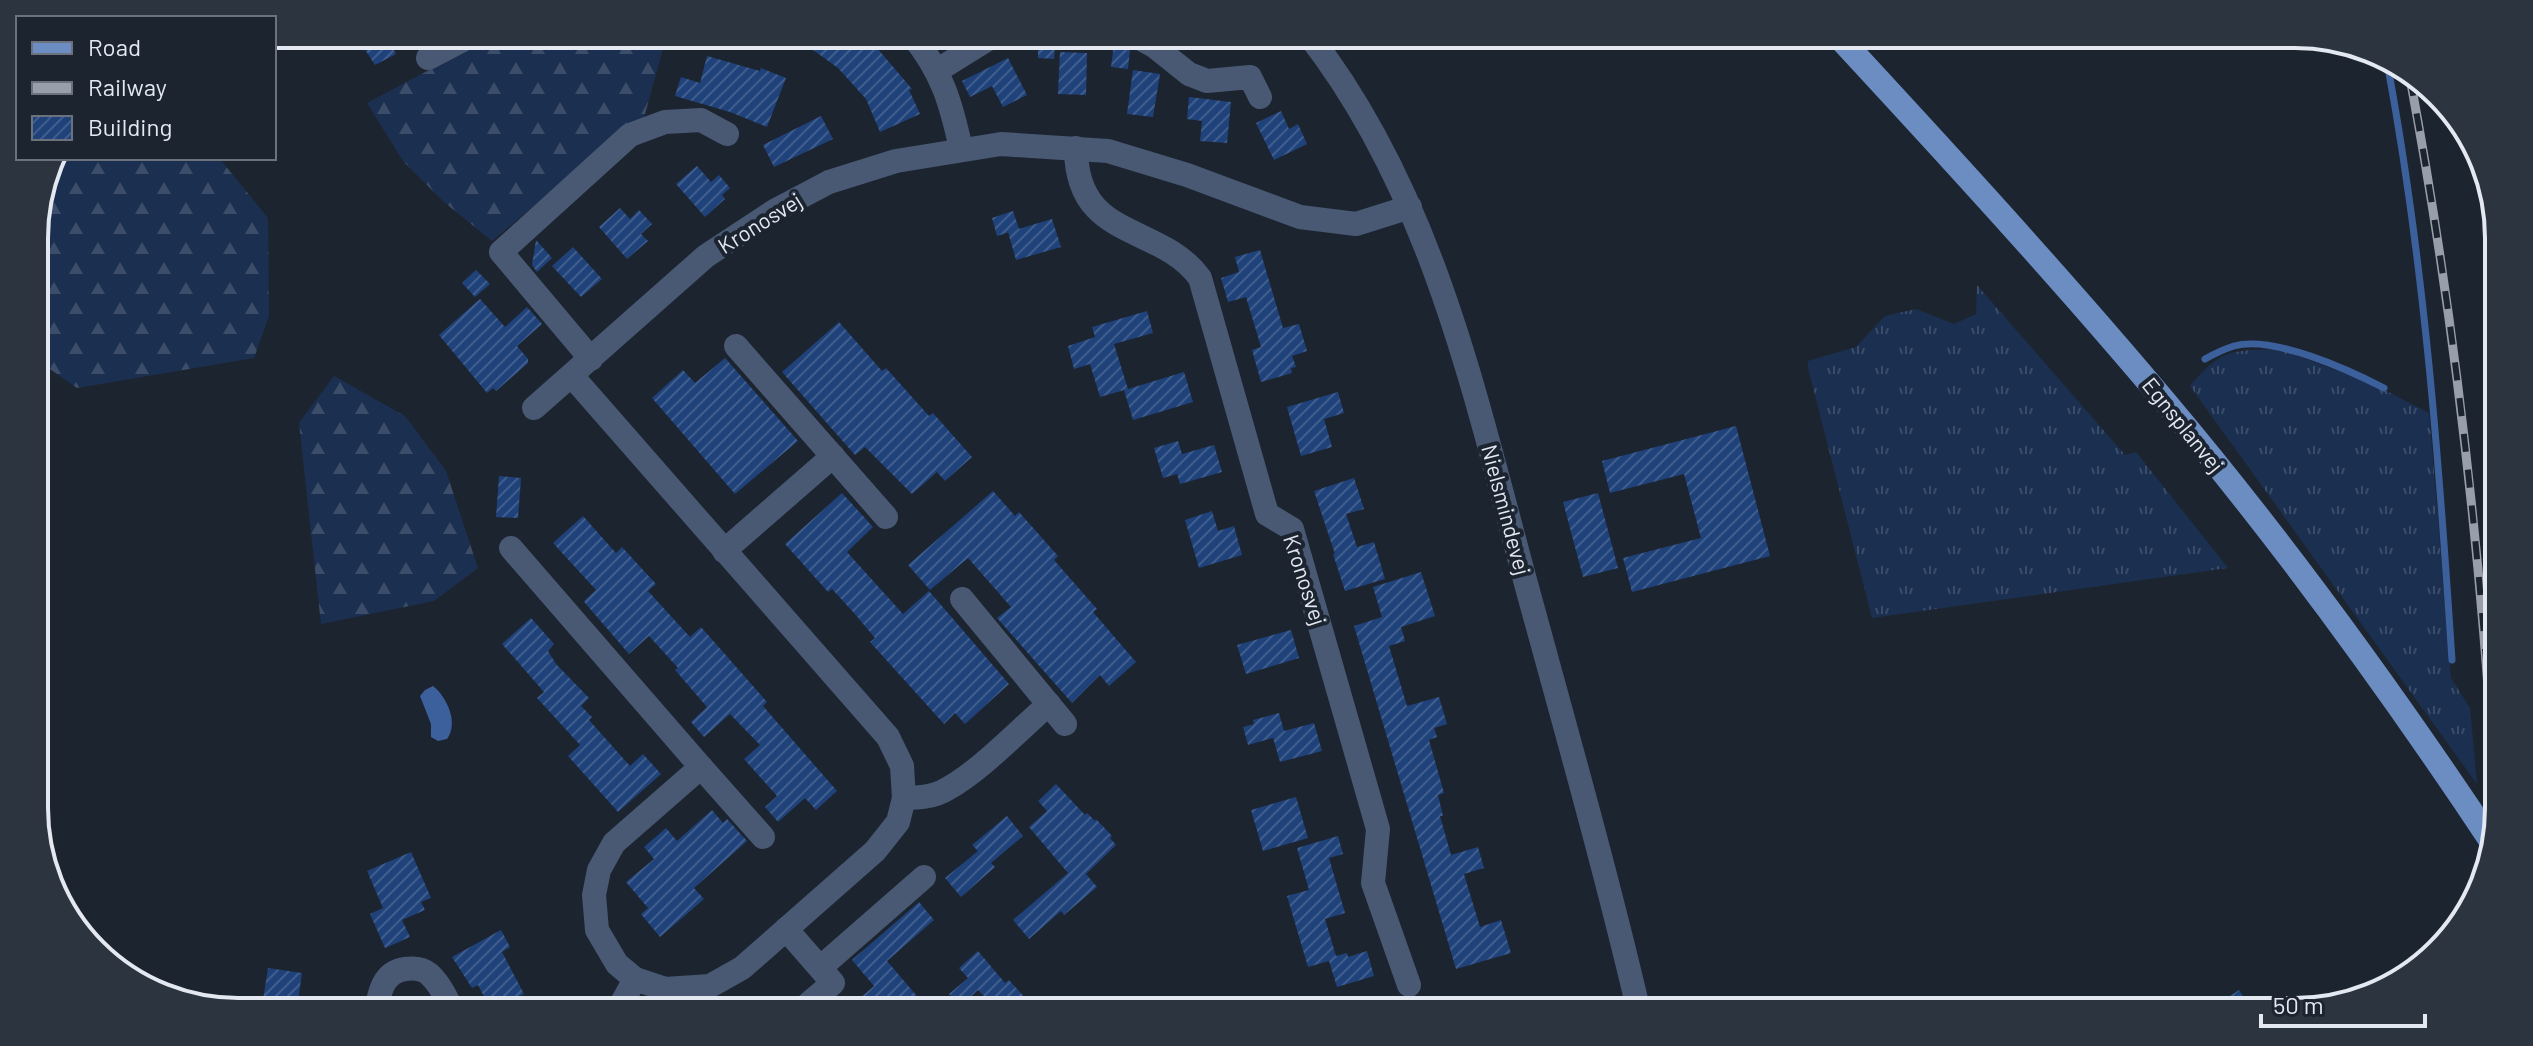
<svg xmlns="http://www.w3.org/2000/svg" width="2533" height="1046" viewBox="0 0 2533 1046" font-family="Barlow,sans-serif">
	<style>
		.grass { fill: url(#grass-tufts) }
		.forest { fill: url(#forest-firs) }
		.water { fill: #3c609b }
		.lines { fill: none; stroke-linecap: round; stroke-linejoin: round }
		.stream { stroke: #3c609b; stroke-width: 7 }
		.building { fill: url(#building-hatch) }
		.minor { stroke: #495973; stroke-width: 24 }
		.major { stroke: #6c8dc2; stroke-width: 24 }
		.rail-casing { stroke: #999faa; stroke-width: 9 }
		.rail { stroke: #1c2430; stroke-width: 6; stroke-dasharray: 18; stroke-linecap: butt }
		.labels { text-anchor: middle; stroke-width: 8; stroke-linejoin: round; paint-order: stroke }
		.street-label { font-size: 22px; fill: #e3e8f1; stroke: #1c2430 }
		.rim { fill: none; stroke: #e3e8f1; stroke-width: 4 }
	</style>
	<defs>
		<pattern id="grass-tufts" width="24" height="20" patternUnits="userSpaceOnUse" patternTransform="scale(2)"><rect width="24" height="20" fill="#1b2f50"/><path d="M3 7l-1-3M5 7V3M7 7l1-3M15 17l-1-3M17 17v-4M19 17l1-3" fill="none" stroke="#3c4d6a"/></pattern>
		<pattern id="forest-firs" width="22" height="20" patternUnits="userSpaceOnUse" patternTransform="scale(2)"><rect width="22" height="20" fill="#1b2f50"/><path d="M5 1l3.5 6h-7zM16 11l3.5 6h-7z" fill="#3c4d6a"/></pattern>
		<pattern id="building-hatch" width="6" height="6" patternUnits="userSpaceOnUse" patternTransform="scale(2)"><rect width="6" height="6" fill="#1f427a"/><path d="M-1 1l2-2M0 6l6-6M5 7l2-2" fill="none" stroke="#3f5d8d"/></pattern>
	</defs>
	<rect width="100%" height="100%" fill="#1c2430"/>
	<!-- grass -->
	<g class="grass">
		<path d="M1977,285L2125,455L2136,452L2228,568L1872,618L1808,368V361L1856,347L1885,316L1916,309L1954,324L1976,314Z"/>
		<path d="M2279,349L2373,384L2429,413L2451,678L2470,708L2477,784L2190,386C2223,348 2230,351 2279,349Z"/>
	</g>
	<!-- forest -->
	<g class="forest">
		<path d="M497,34H667L644,118L622,131L492,241L444,202L403,161L367,103Z"/>
		<path d="M52,158H219L268,218L269,316L254,358L77,388L44,365L35,344L34,224Z"/>
		<path d="M334,376L405,416L446,471L478,568L434,601L321,624L299,423Z"/>
	</g>
	<!-- water -->
	<path class="water" d="M433,686C447,697 459,723 447,739L438,741L431,737V724L420,696L425,690Z"/>
	<g class="lines">
		<!-- stream -->
		<g class="stream">
			<path d="M2387,62C2424,260 2439,460 2452,660"/>
			<path d="M2205,359C2214,354 2224,349 2234,346C2273,335 2349,370 2384,388"/>
		</g>
	</g>
	<!-- building -->
	<g class="building">
		<path d="M355,34H385L396,54L375,65Z"/>
		<path d="M791,34H865L912,89L909,90L920,114L880,132L866,99L838,68Z"/>
		<path d="M1038,35H1056L1054,59L1038,58Z"/>
		<path d="M1114,44L1122,45L1130,50L1128,69L1111,67Z"/>
		<path d="M1060,52L1087,53L1086,95L1058,94Z"/>
		<path d="M707,56L760,71L761,68L786,78L767,127L730,112L675,96L681,77L700,83Z"/>
		<path d="M1008,58L1027,95L1003,107L992,86L970,97L962,81Z"/>
		<path d="M1133,70L1160,74L1153,117L1127,114Z"/>
		<path d="M1189,97L1231,102L1227,143L1200,141L1202,121L1187,119Z"/>
		<path d="M1281,111L1289,129L1298,124L1307,144L1274,160L1256,123Z"/>
		<path d="M821,116L833,139L774,167L763,145Z"/>
		<path d="M697,166L711,182L719,175L730,188L722,195L725,199L705,217L676,184Z"/>
		<path d="M620,208L630,219L639,210L652,224L641,234L648,241L627,259L599,227Z"/>
		<path d="M1013,211L1019,229L997,236L992,218Z"/>
		<path d="M1052,219L1061,247L1016,260L1008,232Z"/>
		<path d="M536,240L552,258L537,272L532,265Z"/>
		<path d="M573,247L602,279L581,297L552,266Z"/>
		<path d="M1260,250L1283,328L1299,324L1307,351L1292,356L1296,367L1291,368L1292,373L1261,382L1252,350L1261,347L1246,297L1228,302L1221,278L1239,272L1235,257Z"/>
		<path d="M476,270L490,284L475,297L462,283Z"/>
		<path d="M480,299L505,327L527,307L542,324L517,346L528,359V363L496,391L493,388L487,393L439,335Z"/>
		<path d="M1147,311L1153,333L1114,344L1128,389L1184,372L1193,402L1133,420L1124,390L1100,397L1090,364L1074,369L1068,346L1095,337L1092,327Z"/>
		<path d="M839,322L882,371L886,368L929,416L933,413L972,457L945,481L937,472L912,494L865,447L855,455L782,372Z"/>
		<path d="M725,358L798,441L735,494L652,398L683,370L695,383Z"/>
		<path d="M1338,392L1344,413L1324,419L1332,447L1301,456L1287,407Z"/>
		<path d="M1736,426L1770,556L1632,592L1623,558L1701,538L1684,474L1610,493L1602,461Z"/>
		<path d="M1178,441L1182,454L1214,445L1222,472L1180,484L1177,474L1163,478L1154,448Z"/>
		<path d="M499,476L521,478L518,518L496,517Z"/>
		<path d="M1354,478L1364,509L1346,514L1357,547L1374,542L1385,579L1345,591L1333,554H1335L1314,491Z"/>
		<path d="M993,491L1015,516L1019,512L1058,556L1054,560L1097,609L1093,612L1136,662L1109,686L1100,675L1072,703L997,618L1011,607L968,558L930,590L908,565Z"/>
		<path d="M842,493L873,527L847,552L903,614L929,591L1009,684L965,724L955,713L944,724L870,642L875,638L854,613L832,589L828,592L785,544Z"/>
		<path d="M1598,493L1618,568L1583,577L1563,502Z"/>
		<path d="M1212,511L1218,531L1234,526L1242,555L1199,568L1185,520Z"/>
		<path d="M583,516L616,553L622,547L656,584L648,591L690,637L701,627L767,702L763,706L837,791L816,810L805,798L778,822L765,807L777,796L744,759L760,745L730,714L704,737L691,722L707,707L675,670L678,668L649,636L629,654L585,603L584,601L596,590L553,543Z"/>
		<path d="M1421,572L1435,616L1401,627L1405,641L1389,646L1407,706L1439,697L1447,724L1434,728L1437,737L1429,740L1444,793L1438,795L1443,816H1440L1451,855L1478,847L1484,868L1464,874L1480,927L1501,920L1511,953L1456,969L1354,626L1382,617L1373,587Z"/>
		<path d="M531,618L554,644L548,651L556,664L589,698L581,706L592,717L589,720L630,766L643,754L661,774L618,812L568,756L580,745L537,698L544,692L502,644Z"/>
		<path d="M1291,630L1299,658L1246,674L1237,645Z"/>
		<path d="M1279,713L1284,731L1314,723L1322,751L1280,762L1273,738L1248,745L1243,727L1254,724L1253,720Z"/>
		<path d="M1056,784L1085,815L1087,813L1095,821L1096,819L1112,836L1110,838L1116,845L1086,874L1097,887L1064,915L1061,911L1029,939L1013,920L1068,873L1029,827L1047,811L1038,801Z"/>
		<path d="M1296,797L1308,838L1263,851L1251,810Z"/>
		<path d="M712,810L723,823L727,819L747,841L694,888L704,899L660,937L641,914L648,908L626,882L654,859L644,847L666,828L677,841Z"/>
		<path d="M1007,816L1023,836L991,863L995,867L961,897L945,878L978,851L972,845Z"/>
		<path d="M1338,836L1343,854L1329,858L1345,913L1325,919L1336,956L1347,953L1348,957L1367,951L1374,976L1337,987L1329,961L1308,967L1287,896L1309,890L1297,848Z"/>
		<path d="M411,852L431,898L421,902L425,910L402,920L410,937L385,948L370,914L383,908L367,871Z"/>
		<path d="M919,902L934,920L887,961L922,1002L911,1012H844L874,986L852,960Z"/>
		<path d="M501,930L510,947L502,952L524,994L520,996L528,1012H492L478,985L472,988L452,957Z"/>
		<path d="M978,951L1005,983L1009,980L1038,1012H1006L992,997L988,1000L978,990L960,1007L949,994L968,978L959,968Z"/>
		<path d="M268,968L302,973L297,1008L291,1007V1012H261Z"/>
		<path d="M2239,990L2253,1012H2206Z"/>
	</g>
	<g class="lines">
		<!-- minor -->
		<g class="minor">
			<path d="M911,34C942,71 951,103 961,149"/>
			<path d="M1132,34L1154,46L1189,74L1207,81L1250,77L1260,97"/>
			<path d="M1308,34C1431,191 1474,391 1525,580C1564,723 1605,867 1639,1012"/>
			<path d="M428,58L474,34"/>
			<path d="M938,70L996,34"/>
			<path d="M1076,148C1076,242 1159,222 1200,278L1267,514L1292,529L1378,829L1373,883L1409,985"/>
			<path d="M736,346L886,517"/>
			<path d="M591,359L501,252L630,135L665,122L701,120L727,134"/>
			<path d="M534,408L706,256L776,210L829,182L896,161L1001,144L1108,151L1187,175L1300,217L1356,224L1410,207"/>
			<path d="M511,548L701,767L614,843L599,870L594,895L597,930L617,964L635,979L665,989L710,986L742,968L875,851L898,822L904,798L902,766L888,737L572,376"/>
			<path d="M724,551L833,456"/>
			<path d="M962,599L1065,724"/>
			<path d="M701,767L763,837"/>
			<path d="M904,798C919,798 934,797 947,789C979,772 1020,729 1049,704"/>
			<path d="M786,929L833,983L799,1012"/>
			<path d="M821,967L924,877"/>
			<path d="M376,1012C379,993 383,972 405,969C413,968 423,969 429,974C440,984 447,999 453,1012"/>
			<path d="M617,1012L635,979"/>
		</g>
		<!-- major -->
		<path class="major" d="M1836,34C1948,155 2060,277 2166,403C2284,543 2392,692 2493,844"/>
		<defs>
			<path id="rail" d="M2410,78C2454,312 2480,548 2495,786"/>
		</defs>
		<!-- rail casing -->
		<use href="#rail" class="rail-casing"/>
		<!-- rail -->
		<use href="#rail" class="rail"/>
	</g>
	<g class="labels">
		<!-- street labels -->
		<g class="street-label">
			<text transform="translate(760 223) rotate(-32)" y="8">Kronosvej</text>
			<text transform="translate(2183 425) rotate(51)" y="8">Egnsplanvej</text>
			<text transform="translate(1506 510) rotate(75)" y="8">Nielsmindevej</text>
			<text transform="translate(1305 580) rotate(72)" y="8">Kronosvej</text>
		</g>
	</g>
	<!-- crop -->
	<path d="M0 0H2533V1046H0ZM238 48H2295A190 190 0 0 1 2485 238V808A190 190 0 0 1 2295 998H238A190 190 0 0 1 48 808V238A190 190 0 0 1 238 48Z" fill="#2c343f" fill-rule="evenodd"/>
	<path class="rim" d="M238 48H2295A190 190 0 0 1 2485 238V808A190 190 0 0 1 2295 998H238A190 190 0 0 1 48 808V238A190 190 0 0 1 238 48Z"/>
	<!-- legend -->
	<rect x="16" y="16" width="260" height="144" fill="#1c2430" stroke="#6c727d" stroke-width="2"/>
	<rect x="32" y="42" width="40" height="12" fill="#6c8dc2" stroke="#6c727d" stroke-width="2"/>
	<text x="88" y="56" font-size="24" fill="#e3e8f1">Road</text>
	<rect x="32" y="82" width="40" height="12" fill="#999faa" stroke="#6c727d" stroke-width="2"/>
	<text x="88" y="96" font-size="24" fill="#e3e8f1">Railway</text>
	<rect x="32" y="116" width="40" height="24" fill="url(#building-hatch)" stroke="#6c727d" stroke-width="2"/>
	<text x="88" y="136" font-size="24" fill="#e3e8f1">Building</text>
	<!-- scale -->
	<path d="M2261 1014v12h164v-12" fill="none" stroke="#e3e8f1" stroke-width="4"/>
	<text x="2273" y="1014" font-size="24" fill="#e3e8f1" stroke="#1c2430" stroke-width="6" paint-order="stroke">50 m</text>
</svg>
